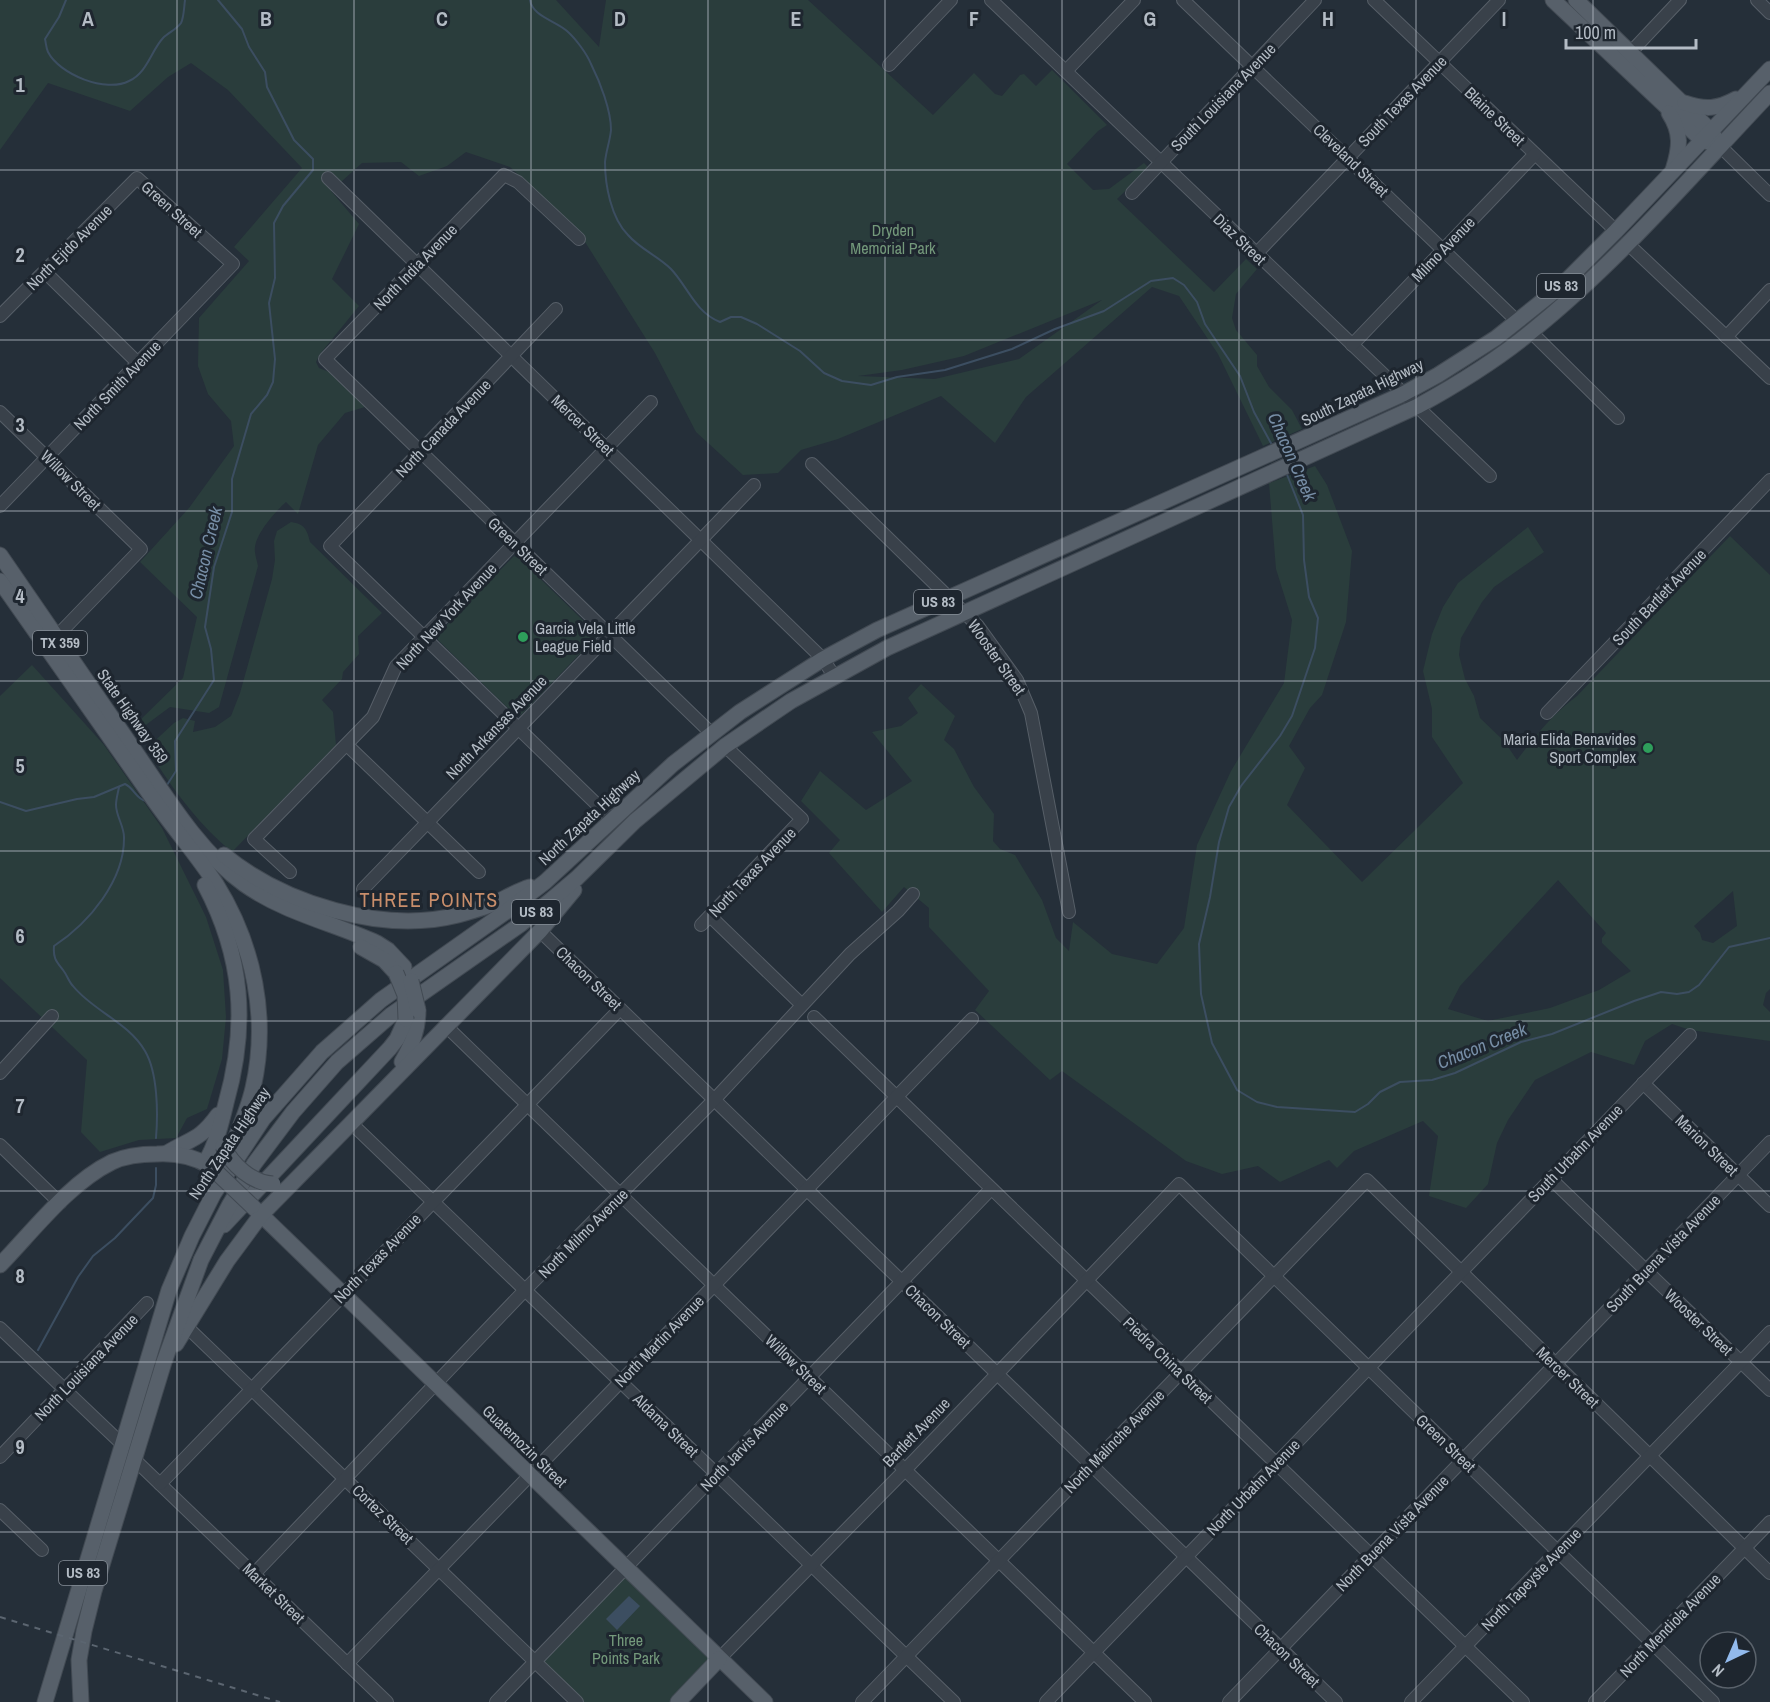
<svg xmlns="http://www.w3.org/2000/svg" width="1770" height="1702" viewBox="0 0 1770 1702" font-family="'Archivo Narrow',sans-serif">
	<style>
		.green { fill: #2a3d3c; fill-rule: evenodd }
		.water { fill: #3c4e61 }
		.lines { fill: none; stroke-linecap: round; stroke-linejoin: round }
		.stream { stroke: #3c4e61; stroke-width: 2 }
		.minor-casing { stroke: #575f68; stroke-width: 14 }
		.major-casing { stroke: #424a53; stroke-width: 17 }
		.minor { stroke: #39414a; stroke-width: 12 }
		.major { stroke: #57606a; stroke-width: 15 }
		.rail { stroke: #5b6570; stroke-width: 2; stroke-dasharray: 6 6; stroke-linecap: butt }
		.major-bridge-casing { stroke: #424a53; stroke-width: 17; stroke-linecap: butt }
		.major-bridge { stroke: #57606a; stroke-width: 15 }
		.grid { fill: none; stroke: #b4bcc5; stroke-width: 1.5; stroke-opacity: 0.55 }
		.leisure-dot { fill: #2e9e5b; stroke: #1e262f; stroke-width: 2 }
		.labels { text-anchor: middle; stroke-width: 6; stroke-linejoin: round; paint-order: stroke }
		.shield { fill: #1e262f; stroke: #878f98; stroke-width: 1.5 }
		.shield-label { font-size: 15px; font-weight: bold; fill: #b4bcc5 }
		.street-label { font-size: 16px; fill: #b4bcc5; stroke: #1e262f }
		.park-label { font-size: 16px; fill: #74997b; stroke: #1e262f }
		.poi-label { font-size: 16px; fill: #b4bcc5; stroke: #1e262f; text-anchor: start }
		.water-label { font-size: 18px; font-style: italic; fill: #778ea6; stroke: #1e262f }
		.quarter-label { font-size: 20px; letter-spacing: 1.5px; fill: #c98e6b; stroke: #1e262f }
		.grid-label { font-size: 20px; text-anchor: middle; font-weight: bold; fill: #b4bcc5; stroke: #1e262f; stroke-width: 6; stroke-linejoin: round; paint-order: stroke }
	</style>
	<rect width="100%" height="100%" fill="#252f39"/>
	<!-- green -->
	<g class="green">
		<path d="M0,0H556L599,47L606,0H808L933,115L974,73L995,94L1002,96L1020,75L1024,74L1036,86L1052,70L1107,125L1098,131L1067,164L1093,190L1109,189L1144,163L1149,168L1117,199L1214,292L1246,259L1257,269L1236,294L1232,318L1236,330L1257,355V366L1269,387L1292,410L1302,429L1263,446L1218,354L1179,296L1152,287L1026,397L995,443L941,396L838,439L801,450L778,473L743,475L696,432L655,353L575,226L510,167L466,152L447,166L419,176L401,162L362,163L331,191L359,224L332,279L359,306L320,354L316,362L319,368L329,372L365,407L345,413L318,445L298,514L286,502C276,511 257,532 255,547C254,552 257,561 258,566L219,707L209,713L170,707L143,727L134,726L183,678L197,617L140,562L189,508L234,446L231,421L208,394L198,366L199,318L249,261L234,247L302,168L228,90L191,63L168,77L130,111L48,83L0,150ZM1102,300L1019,359L935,379L858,376L902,370L964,356Z"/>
		<path d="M1315,466L1327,485L1352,551L1346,622L1322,695L1310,708L1289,746L1305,768L1287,805L1362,882L1463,783L1432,737V709L1423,671L1432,634L1443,607L1458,583L1528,527L1544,552L1494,587L1482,602L1461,638L1459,655L1465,679L1474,696L1480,718L1504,741L1517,760C1535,736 1553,714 1577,696L1730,536L1770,575V989L1766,993L1763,1005L1770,1012V1041L1690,1030L1672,1024L1645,1041L1634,1065L1591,1052L1535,1080L1508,1120L1497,1143L1488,1184L1466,1208L1429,1196L1438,1136L1423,1121L1354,1151L1337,1168L1329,1160L1280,1182L1258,1166L1222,1174L1186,1161L1062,1071L1050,1080L975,1010L989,991L929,927V908L904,887L882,912L829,853L840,840L801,801L820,771L866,810L912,781L872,732L901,726L918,713L908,698L921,684L955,716L944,740L954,749L974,787L994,814L993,841L1000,849L1015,855L1042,900L1056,938L1069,951L1073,922L1112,954L1157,964L1184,928L1197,845L1231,771L1284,683L1292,620L1276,569L1269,483ZM1558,880L1606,933L1602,938V943L1631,971L1599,990L1550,1008L1488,1021L1448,1009L1460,986ZM1733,891L1737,926L1713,943L1702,940L1700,933L1694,926Z"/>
		<path d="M291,522C305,524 307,530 310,542L382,613L358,636L359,654L343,672L342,679L322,700L333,712L336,745L232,852C197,823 171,787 147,748L174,723L183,718L195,721L193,732L215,727L231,716L240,693L272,579L275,560L274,541L277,531Z"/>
		<path d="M514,556L519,558L596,633V637L521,715H515L438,640V634Z"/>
		<path d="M32,665L104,745L162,828L206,917L223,970L226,1017L222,1059L207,1109L187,1118L176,1138L139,1140L100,1152L81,1132L87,1060L0,978V696Z"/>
		<path d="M626,1577L710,1659L671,1702H584L544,1662L623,1578Z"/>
	</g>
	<!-- water -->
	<path class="water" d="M629,1596L640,1606L617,1630L606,1619Z"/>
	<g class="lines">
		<!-- stream -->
		<g class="stream">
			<path d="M66,0L59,17L45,39C46,43 46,48 48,52C60,75 106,93 129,81C147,73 151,51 163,38C168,33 177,29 181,23C184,17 184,7 185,0"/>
			<path d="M530,0C532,16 556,21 567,31C576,39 587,54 591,64C600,82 611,110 611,130C610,141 606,151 605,162C605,185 611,218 628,235C640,249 658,256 671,269C688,287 695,312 720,322L731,317H741L757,324L800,351L824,373L842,381L871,385L897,377L945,370L1012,349L1055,329L1104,311L1151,281L1173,278L1184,285L1197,302L1205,324L1240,376L1254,412L1272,445"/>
			<path d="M1286,472L1303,515L1304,560L1309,597L1318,618L1315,648L1292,716L1280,736L1241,786L1229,807L1219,842L1210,897L1199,944L1201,994L1212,1043L1237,1090L1257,1102L1277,1107L1355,1112L1368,1104L1380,1092L1400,1082L1432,1080L1455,1073L1521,1042L1552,1034L1634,1001L1661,992L1677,994L1689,992L1699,985L1729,947L1770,938"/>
			<path d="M119,787C118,793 116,799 116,805C116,816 124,826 124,837C125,880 89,923 54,946C53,958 56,961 63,970C67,975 69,982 73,986C93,1011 128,1022 145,1051C158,1073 158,1114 156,1138"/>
			<path d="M165,788L176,771L175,741L214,680L211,649L205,627L214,567L232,512V479L251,414L267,395L273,382L275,359L269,303L275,278L274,223L283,206L313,170V159L294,140L267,87L265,72L249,47L242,29L218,0"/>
			<path d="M0,802L26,811L77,799L94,797L125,784C134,788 136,799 146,801"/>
			<path d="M38,1350L78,1277L93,1256L115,1238L153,1198L156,1185V1168"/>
		</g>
		<defs>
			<g id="minor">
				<path d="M991,0L1490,476"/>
				<path d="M1183,0L1518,322"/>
				<path d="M1374,0L1616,231"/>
				<path d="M1757,0L1770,13"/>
				<path d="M1630,53L1680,0"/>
				<path d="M889,65L951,0"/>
				<path d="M1066,71L1134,0"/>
				<path d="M1720,146L1770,195"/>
				<path d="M328,178L823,659L834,676"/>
				<path d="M1132,193L1315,0"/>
				<path d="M579,239L518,182L504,175L325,359L711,733"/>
				<path d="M1627,243L1770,378"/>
				<path d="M1256,254L1499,0"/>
				<path d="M45,272L138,363"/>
				<path d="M556,309L330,546L612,819"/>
				<path d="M0,316L137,178L233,264L0,506"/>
				<path d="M1531,332L1618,418"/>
				<path d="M1726,337L1770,290"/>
				<path d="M1352,345L1535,154"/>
				<path d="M0,412L141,549L56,637"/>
				<path d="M812,464L978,626L1017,680L1031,713L1069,912"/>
				<path d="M1547,713L1770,480"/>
				<path d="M347,745L479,872"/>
				<path d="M290,872L254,839L373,717L396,666L651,402"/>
				<path d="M363,889L754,485"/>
				<path d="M710,916L801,1004"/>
				<path d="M701,925L802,819L725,746"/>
				<path d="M540,931L1336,1702"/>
				<path d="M814,1017L1523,1702"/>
				<path d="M446,1026L1145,1702"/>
				<path d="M0,1073L52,1016"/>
				<path d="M1643,1083L1770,1206"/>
				<path d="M351,1123L954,1702"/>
				<path d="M0,1145L60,1203"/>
				<path d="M1550,1178L1770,1390"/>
				<path d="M0,1328L123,1445"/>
				<path d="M188,1328L577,1702"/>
				<path d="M0,1457L147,1303"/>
				<path d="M135,1460L387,1702"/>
				<path d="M160,1484L620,1009"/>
				<path d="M0,1510L42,1550"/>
				<path d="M254,1574L525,1290L714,1100L850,954L898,911L913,894"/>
				<path d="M719,1659L905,1470L1179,1184L1713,1702"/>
				<path d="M347,1664L972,1019"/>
				<path d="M496,1702L991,1189"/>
				<path d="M862,1702L1367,1180L1770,1573"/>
				<path d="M1046,1702L1690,1035"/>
				<path d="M1229,1702L1770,1142"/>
				<path d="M1411,1702L1770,1332"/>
				<path d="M1595,1702L1770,1522"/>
			</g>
			<g id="major">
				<path d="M1553,0L1702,140L1711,143"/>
				<path d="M1576,0L1711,131L1715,138"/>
				<path d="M1685,103C1705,110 1718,109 1736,99"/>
				<path d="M1669,113C1682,133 1680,148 1673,170"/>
				<path d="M0,555C44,619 88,683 132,747C164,793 198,851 244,884C285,913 333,923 377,943L388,950L404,967"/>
				<path d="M0,581C50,651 99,722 149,793C170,824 195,852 216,884C254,945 269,1018 253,1088C247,1115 234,1140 225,1165"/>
				<path d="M224,855C284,904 382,934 458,915C473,911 488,907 501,900C511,895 520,890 530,887"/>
				<path d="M361,947L384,960L396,973"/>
				<path d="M402,1062C412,1044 418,1031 418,1010"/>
				<path d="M167,1153C192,1138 200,1140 218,1115"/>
				<path d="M205,1163C216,1145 221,1124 226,1103C248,1025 243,957 205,885"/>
				<path d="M252,1206L765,1702"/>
				<path d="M224,1225L390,1048L397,1039L406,1019"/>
				<path d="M0,1265C33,1231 69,1183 112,1162C125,1156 142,1154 157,1154C175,1153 194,1157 210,1166"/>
				<path d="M176,1344L227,1261L261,1215L540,931L574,890"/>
				<path d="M45,1702L169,1290L192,1236L214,1193L263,1119L322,1052L381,1000L507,911L545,882L673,764L740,712L823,659L877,630L1403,394L1438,375L1496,338L1560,287L1616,231L1770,69"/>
				<path d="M81,1702L79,1660L84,1631L94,1591L164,1362L201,1260L230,1204L254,1164L293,1112L337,1062L391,1015L521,924L551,900L577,878L635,821L725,746L791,701L887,648L1418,406C1458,384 1497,360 1532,331C1619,261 1693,174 1770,93"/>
				<path d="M678,1702L719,1659"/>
			</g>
		</defs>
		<!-- minor casing -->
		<use href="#minor" class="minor-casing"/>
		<!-- major casing -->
		<use href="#major" class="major-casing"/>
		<!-- minor -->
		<use href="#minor" class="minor"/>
		<!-- major -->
		<use href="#major" class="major"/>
		<!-- rail -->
		<path class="rail" d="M0,1617L280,1702"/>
		<defs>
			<g id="major-bridge">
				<path d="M396,973L405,995L406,1019"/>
				<path d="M411,981L418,1010"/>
				<path d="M223,1146C232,1165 252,1183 273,1184"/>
				<path d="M210,1166L252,1206"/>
			</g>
		</defs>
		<!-- major-bridge casing -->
		<use href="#major-bridge" class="major-bridge-casing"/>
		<!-- major-bridge -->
		<use href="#major-bridge" class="major-bridge"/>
	</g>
	<!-- grid -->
	<path class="grid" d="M177,0V1702M354,0V1702M531,0V1702M708,0V1702M885,0V1702M1062,0V1702M1239,0V1702M1416,0V1702M1593,0V1702M0,170H1770M0,340H1770M0,511H1770M0,681H1770M0,851H1770M0,1021H1770M0,1191H1770M0,1362H1770M0,1532H1770"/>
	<!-- markers -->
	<g class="leisure-dot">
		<circle cx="523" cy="637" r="6"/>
		<circle cx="1648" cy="748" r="6"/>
	</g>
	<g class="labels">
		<!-- shield labels -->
		<g class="shield">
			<rect x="1537" y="274" width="48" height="24" rx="4.5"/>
			<rect x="914" y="590" width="48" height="24" rx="4.5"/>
			<rect x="33" y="631" width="54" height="24" rx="4.5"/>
			<rect x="512" y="900" width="48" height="24" rx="4.5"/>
			<rect x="59" y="1561" width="48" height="24" rx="4.5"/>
		</g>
		<g class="shield-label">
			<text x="1561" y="291">US 83</text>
			<text x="938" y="607">US 83</text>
			<text x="60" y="648">TX 359</text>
			<text x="536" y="917">US 83</text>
			<text x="83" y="1578">US 83</text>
		</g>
		<!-- street labels -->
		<g class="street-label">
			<text transform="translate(1223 97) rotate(-46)" y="6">South Louisiana Avenue</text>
			<text transform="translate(1402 101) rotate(-46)" y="6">South Texas Avenue</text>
			<text transform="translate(1495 116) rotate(44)" y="6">Blaine Street</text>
			<text transform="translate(1351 160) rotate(44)" y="6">Cleveland Street</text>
			<text transform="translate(172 209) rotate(42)" y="6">Green Street</text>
			<text transform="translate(1240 239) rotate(44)" y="6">Diaz Street</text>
			<text transform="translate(69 247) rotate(-45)" y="6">North Ejido Avenue</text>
			<text transform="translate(1443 249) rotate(-46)" y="6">Milmo Avenue</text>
			<text transform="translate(415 267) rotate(-46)" y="6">North India Avenue</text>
			<text transform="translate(117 385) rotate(-46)" y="6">North Smith Avenue</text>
			<text transform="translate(1362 392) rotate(-26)" y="6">South Zapata Highway</text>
			<text transform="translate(583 425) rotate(44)" y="6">Mercer Street</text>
			<text transform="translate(443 428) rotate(-46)" y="6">North Canada Avenue</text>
			<text transform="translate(71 480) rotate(45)" y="6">Willow Street</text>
			<text transform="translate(518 546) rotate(44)" y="6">Green Street</text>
			<text transform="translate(1659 597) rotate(-46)" y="6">South Bartlett Avenue</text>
			<text transform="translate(446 616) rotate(-47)" y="6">North New York Avenue</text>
			<text transform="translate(997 657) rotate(55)" y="6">Wooster Street</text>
			<text transform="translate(133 716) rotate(55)" y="6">State Highway 359</text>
			<text transform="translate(496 727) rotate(-46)" y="6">North Arkansas Avenue</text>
			<text transform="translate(589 817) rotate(-43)" y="6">North Zapata Highway</text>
			<text transform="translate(752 872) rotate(-46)" y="6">North Texas Avenue</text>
			<text transform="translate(589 978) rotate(44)" y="6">Chacon Street</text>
			<text transform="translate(229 1143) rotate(-56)" y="6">North Zapata Highway</text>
			<text transform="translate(1707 1145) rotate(44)" y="6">Marion Street</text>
			<text transform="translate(1575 1153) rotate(-46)" y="6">South Urbahn Avenue</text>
			<text transform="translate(583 1233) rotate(-45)" y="6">North Milmo Avenue</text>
			<text transform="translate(1663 1253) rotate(-46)" y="6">South Buena Vista Avenue</text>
			<text transform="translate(377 1258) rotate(-46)" y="6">North Texas Avenue</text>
			<text transform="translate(938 1316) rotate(44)" y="6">Chacon Street</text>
			<text transform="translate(1699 1322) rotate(44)" y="6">Wooster Street</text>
			<text transform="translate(659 1341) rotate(-46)" y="6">North Martin Avenue</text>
			<text transform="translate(1168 1360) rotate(44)" y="6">Piedra China Street</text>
			<text transform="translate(796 1364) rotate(44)" y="6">Willow Street</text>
			<text transform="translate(86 1367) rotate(-46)" y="6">North Louisiana Avenue</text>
			<text transform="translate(1568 1377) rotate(44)" y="6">Mercer Street</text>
			<text transform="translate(666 1425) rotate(44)" y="6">Aldama Street</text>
			<text transform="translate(916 1432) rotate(-46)" y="6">Bartlett Avenue</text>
			<text transform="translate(1114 1441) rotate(-46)" y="6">North Malinche Avenue</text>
			<text transform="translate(1446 1443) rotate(44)" y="6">Green Street</text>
			<text transform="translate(525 1446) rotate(44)" y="6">Guatemozin Street</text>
			<text transform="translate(744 1446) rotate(-46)" y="6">North Jarvis Avenue</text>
			<text transform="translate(1253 1487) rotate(-46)" y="6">North Urbahn Avenue</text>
			<text transform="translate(383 1514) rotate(44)" y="6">Cortez Street</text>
			<text transform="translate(1392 1533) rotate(-46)" y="6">North Buena Vista Avenue</text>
			<text transform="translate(1531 1579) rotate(-46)" y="6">North Tapeyste Avenue</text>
			<text transform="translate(274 1593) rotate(44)" y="6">Market Street</text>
			<text transform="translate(1670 1625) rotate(-46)" y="6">North Mendiola Avenue</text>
			<text transform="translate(1287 1655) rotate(44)" y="6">Chacon Street</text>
		</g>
		<!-- park labels -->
		<g class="park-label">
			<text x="893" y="236">Dryden<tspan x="893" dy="18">Memorial Park</tspan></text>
			<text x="626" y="1646">Three<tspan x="626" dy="18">Points Park</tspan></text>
		</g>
		<!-- poi labels -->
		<g class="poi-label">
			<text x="535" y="634">Garcia Vela Little<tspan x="535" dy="18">League Field</tspan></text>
			<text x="1636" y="745" text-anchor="end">Maria Elida Benavides<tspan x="1636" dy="18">Sport Complex</tspan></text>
		</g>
		<!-- water labels -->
		<g class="water-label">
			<text transform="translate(1292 457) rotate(66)" y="6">Chacon Creek</text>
			<text transform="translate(206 553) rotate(-77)" y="6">Chacon Creek</text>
			<text transform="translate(1482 1046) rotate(-22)" y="6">Chacon Creek</text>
		</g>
		<!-- quarter labels -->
		<g class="quarter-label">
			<text x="429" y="907">THREE POINTS</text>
		</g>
	</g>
	<g class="grid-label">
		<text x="88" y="26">A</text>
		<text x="266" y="26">B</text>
		<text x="442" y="26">C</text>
		<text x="620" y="26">D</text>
		<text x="796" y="26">E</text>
		<text x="974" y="26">F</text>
		<text x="1150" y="26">G</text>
		<text x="1328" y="26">H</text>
		<text x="1504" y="26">I</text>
		<text x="20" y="92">1</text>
		<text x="20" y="262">2</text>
		<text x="20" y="432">3</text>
		<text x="20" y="603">4</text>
		<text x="20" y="773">5</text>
		<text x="20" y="943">6</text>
		<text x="20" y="1113">7</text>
		<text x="20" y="1283">8</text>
		<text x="20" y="1454">9</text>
	</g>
	<!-- north arrow -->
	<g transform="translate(1728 1660) rotate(224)"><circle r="28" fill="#1e262f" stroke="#5a626b" stroke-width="1.5"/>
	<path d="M0-4.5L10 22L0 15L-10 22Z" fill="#92baed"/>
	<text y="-9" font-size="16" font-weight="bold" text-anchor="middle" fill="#b4bcc5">N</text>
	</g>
	<!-- scale -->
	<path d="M1566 39v9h130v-9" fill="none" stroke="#b4bcc5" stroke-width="3"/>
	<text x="1575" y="39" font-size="18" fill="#b4bcc5" stroke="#1e262f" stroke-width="4.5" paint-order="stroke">100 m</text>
</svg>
